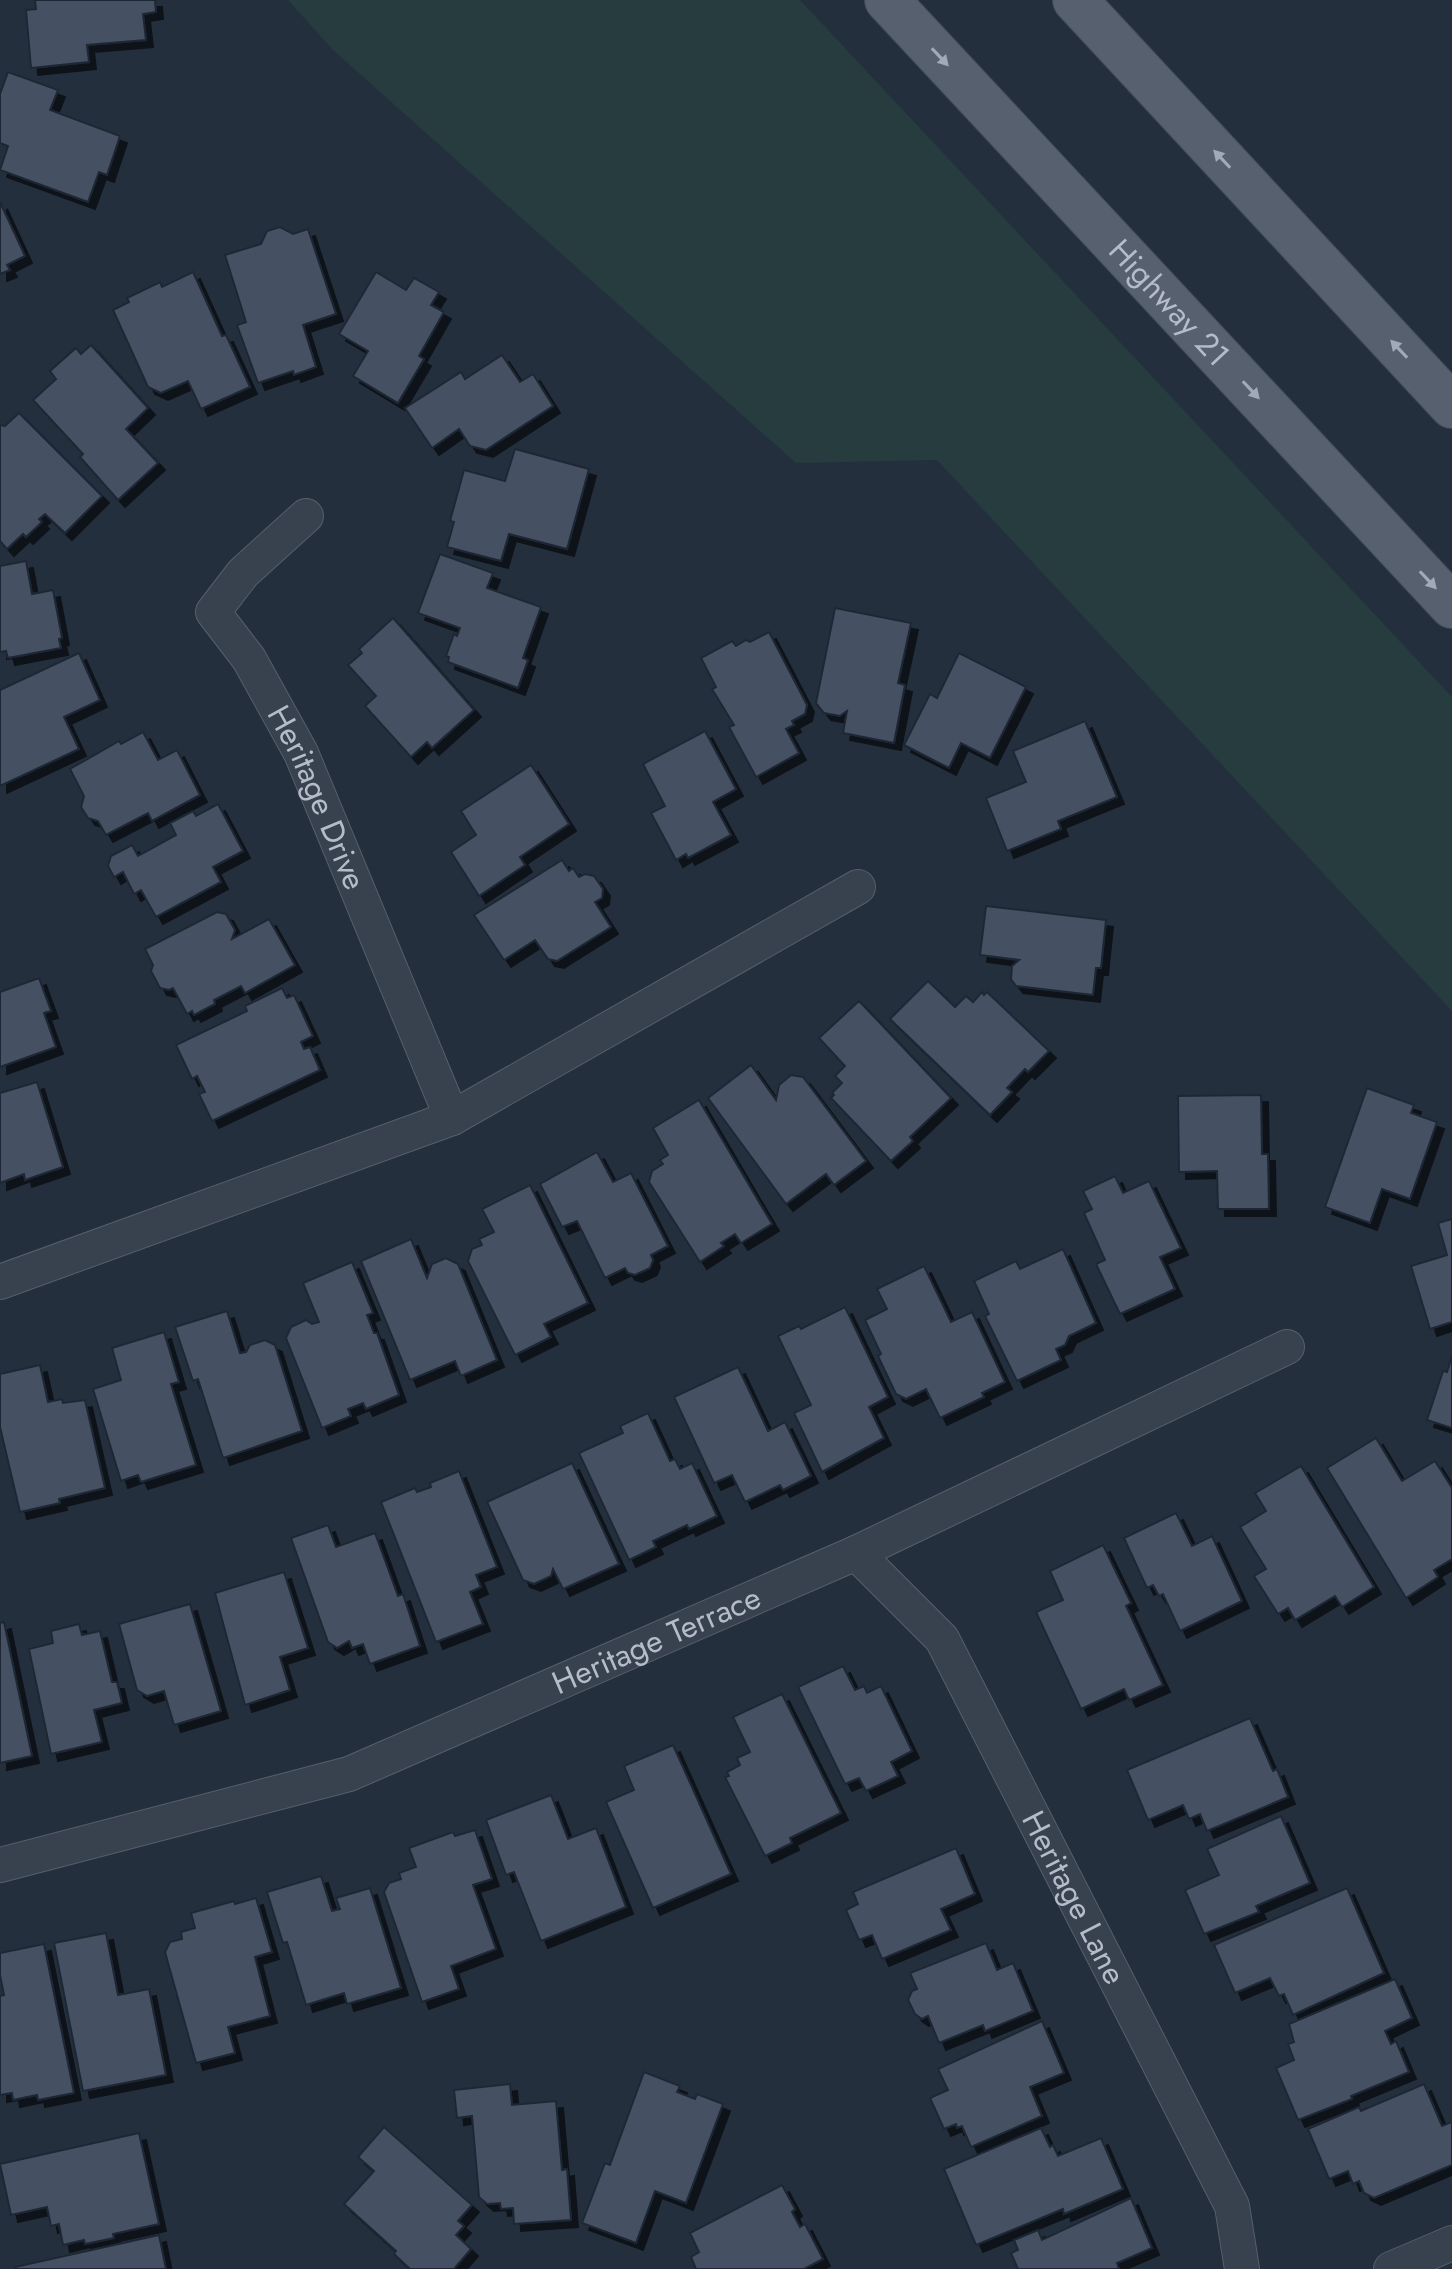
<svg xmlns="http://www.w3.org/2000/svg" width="1452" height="2269" viewBox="0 0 1452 2269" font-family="Jost,sans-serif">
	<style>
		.green { fill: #263c3f }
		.building { fill: #455162; stroke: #1f2835; stroke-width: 2; filter: url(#shadow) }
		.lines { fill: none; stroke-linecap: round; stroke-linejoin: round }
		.minor-casing { stroke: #565f6c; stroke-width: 36 }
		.primary-casing { stroke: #414a57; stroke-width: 46 }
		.minor { stroke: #38414e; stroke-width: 34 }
		.primary { stroke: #56606e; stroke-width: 44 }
		.oneway { fill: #a1aab7 }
		.labels { text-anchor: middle; stroke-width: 6; stroke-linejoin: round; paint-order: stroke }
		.street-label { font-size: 32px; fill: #b4bcc9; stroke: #1d2633 }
	</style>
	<defs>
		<filter id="shadow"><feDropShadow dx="7" dy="7" stdDeviation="0" flood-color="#0009"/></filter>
	</defs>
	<rect width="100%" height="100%" fill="#242f3e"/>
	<!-- green -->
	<path class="green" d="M288,0H800L1452,697V1011L937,460L796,463L333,50Z"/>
	<!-- building -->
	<g class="building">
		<path d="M35,0H155L156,12L143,14L146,40L87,45L89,62L31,68L26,10L36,9Z"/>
		<path d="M8,72L58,90L50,110L120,136L107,175L99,172L88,202L0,170L8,146L0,143V94Z"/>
		<path d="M0,202L25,256L7,265L10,270L0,274Z"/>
		<path d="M280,227L293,234L308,229L336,314L303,325L316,367L294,375L293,371L258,383L237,325L246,322L225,255L261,244L267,231Z"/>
		<path d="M193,272L222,336L226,335L250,387L201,409L188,381L161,393L148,387L113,310L129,302L127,298L160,282L162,287Z"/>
		<path d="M376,272L406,290L414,278L439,292L431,305L444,312L419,356L424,359L398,403L353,376L368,351L339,334Z"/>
		<path d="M91,345L148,408L126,429L158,463L118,500L80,457L83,454L33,400L56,379L50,371L76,348L81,354Z"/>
		<path d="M502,355L520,382L533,374L553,406L486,450L470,446L459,429L432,448L405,408L461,372L465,379Z"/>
		<path d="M19,413L102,496L65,533L45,514L39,519L42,522L26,537L23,534L7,549L0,541V425L5,426Z"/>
		<path d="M515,449L589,469L567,549L509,534L501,561L447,547L454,522L450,521L464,470L505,481Z"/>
		<path d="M440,554L493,573L487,588L541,607L523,658L528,660L518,688L448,662L449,657L446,656L454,634L457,636L460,628L418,613Z"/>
		<path d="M26,561L32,594L53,590L62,638L59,639L61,648L8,658L6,651L0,652V566Z"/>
		<path d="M835,608L911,623L898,683L905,685L894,743L843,733L847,711L840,716L824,713L816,703Z"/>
		<path d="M393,618L474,710L432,748L427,742L411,757L365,706L376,696L348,665L362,653L359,649Z"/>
		<path d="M769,632L807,705L805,714L792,721L794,725L786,729L799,753L756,777L729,727L734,725L712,689L716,687L701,658L732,641L736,646L746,640L750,642Z"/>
		<path d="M79,653L100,700L64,717L79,749L0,786V690Z"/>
		<path d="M959,653L1026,687L990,758L961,743L949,768L904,745L930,694L937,698Z"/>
		<path d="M1085,721L1117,797L1058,821L1061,829L1007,851L986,798L1026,782L1013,751Z"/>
		<path d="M705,731L736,789L713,802L731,835L688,858L686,854L676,860L651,813L665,806L643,764Z"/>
		<path d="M143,732L158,760L177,750L200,795L152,821L148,813L106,835L98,821L88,818L81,807L84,796L70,769L119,741L121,744Z"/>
		<path d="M531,765L569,824L520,857L525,865L479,896L451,852L476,835L461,811Z"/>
		<path d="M218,804L243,851L213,867L221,882L156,917L141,890L134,894L123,872L114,877L108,866L111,856L132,845L138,856L176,835L170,823L193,811L196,816Z"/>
		<path d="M562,860L569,871L573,868L579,877L585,874L594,876L603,889L602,898L595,902L611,927L557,961L548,959L535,940L504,960L474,915Z"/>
		<path d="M986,906L1106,920L1101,968H1096L1093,995L1016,986L1011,979L1012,966L1019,960L980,955Z"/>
		<path d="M217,912L226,914L235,930L232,939L269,919L295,965L245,993L241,986L214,1000L215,1004L194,1015L192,1011L187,1014L173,988L169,990L160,988L151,971L153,965L145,949Z"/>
		<path d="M39,978L51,1011L44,1013L56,1047L0,1067V992Z"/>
		<path d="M928,981L955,1007L966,996L973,1002L982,992L984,995L987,992L1049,1051L1028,1072L1025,1069L1007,1088L1012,1092L990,1115L890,1019Z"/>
		<path d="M282,988L287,998L294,995L313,1036L301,1042L304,1049L310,1047L320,1070L212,1121L199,1094L205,1092L197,1076L192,1079L176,1045L247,1011L245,1006Z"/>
		<path d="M859,1001L951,1098L910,1137L913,1141L891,1161L831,1098L834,1095L832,1093L842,1083L835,1076L845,1066L819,1038Z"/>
		<path d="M751,1065L776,1100L779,1085L791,1075L803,1077L866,1161L834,1185L826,1174L786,1204L708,1098Z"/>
		<path d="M37,1082L63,1167L25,1180L24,1174L0,1183V1093Z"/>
		<path d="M1367,1088L1414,1105L1411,1113L1437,1122L1410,1199L1382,1189L1370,1223L1325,1207Z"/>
		<path d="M1261,1095L1262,1154H1268L1269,1209H1218L1217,1171L1179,1172L1178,1096Z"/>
		<path d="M699,1100L772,1224L741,1243L735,1234L721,1243L724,1246L700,1262L649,1182L652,1171L663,1164L660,1160L668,1155L653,1128Z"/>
		<path d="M597,1152L613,1182L631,1173L668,1246L651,1255L653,1260L650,1268L635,1275L628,1273L625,1268L605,1278L577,1221L562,1227L540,1184Z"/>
		<path d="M1115,1176L1123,1193L1149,1181L1181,1248L1160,1257L1175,1289L1120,1314L1096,1264L1105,1260L1084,1213L1092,1209L1083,1191Z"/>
		<path d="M530,1185L588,1303L544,1324L551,1337L515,1355L468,1261L472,1249L482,1245L479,1239L494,1232L482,1209Z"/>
		<path d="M1452,1219V1322L1430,1329L1411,1266L1447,1255L1438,1223Z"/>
		<path d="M411,1239L427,1278L432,1264L446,1258L458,1264L497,1360L461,1376L455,1361L410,1380L361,1261Z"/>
		<path d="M1063,1249L1096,1323L1069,1336L1065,1345L1056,1349L1061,1360L1017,1381L985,1316L989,1314L974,1281L1016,1261L1020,1269Z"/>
		<path d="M352,1262L373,1313L367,1315L374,1333H377L399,1395L366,1409L363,1403L348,1409L351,1416L322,1428L286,1338L291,1327L306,1320L312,1324L319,1322L303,1283Z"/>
		<path d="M924,1266L951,1322L972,1312L1005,1382L982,1393L984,1397L940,1418L926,1389L906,1399L896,1394L878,1356L881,1354L865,1320L887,1309L877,1289Z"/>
		<path d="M845,1307L888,1397L869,1407L884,1438L822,1472L794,1413L811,1405L778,1336L799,1326L801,1329Z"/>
		<path d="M227,1311L240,1353L246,1352L250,1345L265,1340L275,1345L302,1431L223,1458L198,1379L193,1381L175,1327Z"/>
		<path d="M164,1332L179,1382L171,1384L196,1465L141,1482L138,1475L121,1481L93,1389L121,1380L112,1348Z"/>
		<path d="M1452,1356V1428L1427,1420L1443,1371L1447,1372Z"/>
		<path d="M40,1365L48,1402L62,1399L63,1403L85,1400L105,1488L59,1499L60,1503L20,1512L0,1427V1374Z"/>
		<path d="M738,1367L768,1431L785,1422L811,1476L783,1490L780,1485L745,1502L732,1475L714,1483L674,1397Z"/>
		<path d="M648,1413L670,1461L675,1459L680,1469L692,1463L717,1516L689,1529L687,1525L653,1541L656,1547L629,1560L579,1453L623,1433L620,1426Z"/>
		<path d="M1376,1438L1402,1481L1435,1461L1452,1488V1559L1434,1570L1438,1577L1406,1598L1327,1468Z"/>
		<path d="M572,1463L619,1564L563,1589L553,1569L551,1576L534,1584L523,1580L487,1502Z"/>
		<path d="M1301,1466L1374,1587L1342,1607L1335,1596L1295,1620L1288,1608L1278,1614L1254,1576L1266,1569L1240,1527L1266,1511L1255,1493Z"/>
		<path d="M459,1471L497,1567L476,1575L481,1587L470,1592L483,1624L436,1642L381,1502L415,1488L417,1492L431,1487L430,1483Z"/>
		<path d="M1176,1513L1192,1546L1212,1536L1242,1601L1180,1631L1163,1594L1159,1596L1153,1585L1147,1588L1124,1538Z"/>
		<path d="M328,1525L336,1547L375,1533L398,1596L403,1594L420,1646L370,1664L363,1644L352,1648L349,1641L337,1648L328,1642L291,1538Z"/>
		<path d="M1103,1545L1131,1603L1126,1606L1163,1685L1129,1700L1124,1689L1081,1709L1036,1612L1063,1600L1050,1571Z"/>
		<path d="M284,1572L308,1648L280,1657L290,1690L245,1705L215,1593Z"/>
		<path d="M190,1604L221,1711L174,1725L164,1691L147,1696L137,1690L119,1624Z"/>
		<path d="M4,1622L32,1756L0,1763V1623Z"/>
		<path d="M79,1624L82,1635L100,1631L112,1682H117L122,1703L94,1710L102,1742L51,1754L29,1649L53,1643L51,1631Z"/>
		<path d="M843,1666L855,1690L864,1686L867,1693L881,1686L912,1751L891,1762L898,1776L866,1791L859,1778L845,1784L798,1687Z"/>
		<path d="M782,1694L841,1813L790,1838L792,1843L765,1856L725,1777L729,1776L727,1772L740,1765L737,1758L750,1752L733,1717Z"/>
		<path d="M1250,1718L1273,1771L1277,1769L1288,1797L1207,1831L1200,1814L1189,1819L1183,1805L1148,1820L1127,1770Z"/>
		<path d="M673,1745L731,1874L653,1908L606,1802L634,1790L624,1766Z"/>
		<path d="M551,1795L568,1839L596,1828L626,1907L541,1941L514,1872L506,1875L486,1820Z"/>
		<path d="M1281,1816L1310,1883L1256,1906L1259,1912L1204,1934L1185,1890L1219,1875L1207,1849Z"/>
		<path d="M475,1830L492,1879L473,1885L496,1949L451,1966L459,1989L422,2002L384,1892L389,1883L401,1879L399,1873L416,1867L409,1848L453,1832L455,1836Z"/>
		<path d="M956,1848L975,1894L941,1909L951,1930L882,1959L872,1935L859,1940L846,1910L858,1904L853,1892Z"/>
		<path d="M321,1876L332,1911L340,1909L336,1898L370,1888L401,1988L347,2004L344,1993L306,2005L287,1942L283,1943L267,1892Z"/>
		<path d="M1347,1888L1384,1973L1293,2015L1284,1994L1279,1996L1270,1978L1235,1993L1214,1945Z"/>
		<path d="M256,1898L272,1952L255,1957L270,2016L228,2027L235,2053L196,2063L165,1952L170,1942L182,1939L181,1932L195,1928L191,1913L234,1901L235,1904Z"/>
		<path d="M106,1933L118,1995L149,1989L166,2075L83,2091L54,1943Z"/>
		<path d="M986,1943L997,1970L1013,1963L1033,2011L985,2031L983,2025L939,2043L928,2016L922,2019L915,2014L908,2000L912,1991L917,1989L910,1973Z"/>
		<path d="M44,1944L74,2093L38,2100L37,2095L13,2100L12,2093L0,2095V1996L4,1995L0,1975V1953Z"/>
		<path d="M1395,1979L1412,2018L1385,2031L1391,2044L1396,2041L1409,2072L1351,2096L1352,2099L1298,2120L1276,2068L1294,2060L1288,2044L1294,2042L1289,2024Z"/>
		<path d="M1042,2021L1064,2073L1030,2087L1042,2116L971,2147L962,2126L957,2128L956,2124L944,2129L930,2098L948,2090L938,2069Z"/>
		<path d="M644,2072L680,2086L677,2092L695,2099L697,2094L723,2104L686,2203L655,2191L636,2243L582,2223L605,2163L610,2165Z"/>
		<path d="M510,2084L512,2105L556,2101L562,2170L567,2169L571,2220L514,2224L513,2208L501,2209L500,2203L487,2204L479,2197L472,2116L457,2118L454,2090Z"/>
		<path d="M1424,2084L1442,2126L1452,2122V2165L1374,2198L1364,2193L1359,2181L1353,2184L1348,2171L1329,2179L1308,2129L1359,2107L1361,2111Z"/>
		<path d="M384,2127L472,2205L458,2221L464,2226L456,2235L471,2249L454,2269H410L394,2254L396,2251L344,2204L374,2171L358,2157Z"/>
		<path d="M1041,2128L1050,2147L1053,2145L1058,2156L1101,2138L1123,2189L1064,2214L1063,2209L976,2245L944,2169Z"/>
		<path d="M139,2133L159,2224L113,2234L114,2238L85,2244L84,2240L63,2245L59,2224L51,2226L47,2207L11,2215L0,2164Z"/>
		<path d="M782,2185L795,2209L792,2212L800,2227L805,2224L823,2259L804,2269H696L691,2257L699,2252L690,2233Z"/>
		<path d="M1131,2198L1152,2248L1117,2263L1119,2269H1018L1011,2253L1018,2250L1014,2240L1038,2230L1042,2240Z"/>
		<path d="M159,2235L166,2269H15V2267Z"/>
	</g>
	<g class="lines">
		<defs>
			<g id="minor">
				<path id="s1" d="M306,516L243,573L213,612L249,659L301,753L452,1118"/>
				<path d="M0,1282L452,1118L858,887"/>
				<path id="s2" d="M856,1553L942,1639L1232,2206L1242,2269"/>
				<path id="s3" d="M0,1865L349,1774L856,1553L1287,1347"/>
				<path d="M1391,2269L1452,2243"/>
			</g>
			<g id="primary">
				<path id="s4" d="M887,0L1452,606"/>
				<path d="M1075,0L1452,406"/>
			</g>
		</defs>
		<!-- minor casing -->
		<use href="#minor" class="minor-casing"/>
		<!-- primary casing -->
		<use href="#primary" class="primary-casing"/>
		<!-- minor -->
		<use href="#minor" class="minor"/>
		<!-- primary -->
		<use href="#primary" class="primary"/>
	</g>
	<!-- one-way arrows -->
	<defs><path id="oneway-solid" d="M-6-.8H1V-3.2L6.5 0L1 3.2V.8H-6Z" transform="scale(2)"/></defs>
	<g class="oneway">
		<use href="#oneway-solid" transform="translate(940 57) rotate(47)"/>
		<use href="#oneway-solid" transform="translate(1222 159) rotate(-133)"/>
		<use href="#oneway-solid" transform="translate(1399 349) rotate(-133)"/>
		<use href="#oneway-solid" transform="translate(1251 390) rotate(47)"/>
		<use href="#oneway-solid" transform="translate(1428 580) rotate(47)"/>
	</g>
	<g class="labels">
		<!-- street labels -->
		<g class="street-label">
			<text dy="11" stroke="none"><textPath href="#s4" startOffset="414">Highway 21</textPath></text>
			<text dy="11" stroke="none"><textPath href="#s1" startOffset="348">Heritage Drive</textPath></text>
			<text dy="11" stroke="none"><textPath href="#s3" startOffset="696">Heritage Terrace</textPath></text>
			<text dy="11" stroke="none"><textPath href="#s2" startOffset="412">Heritage Lane</textPath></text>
		</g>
	</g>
</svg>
